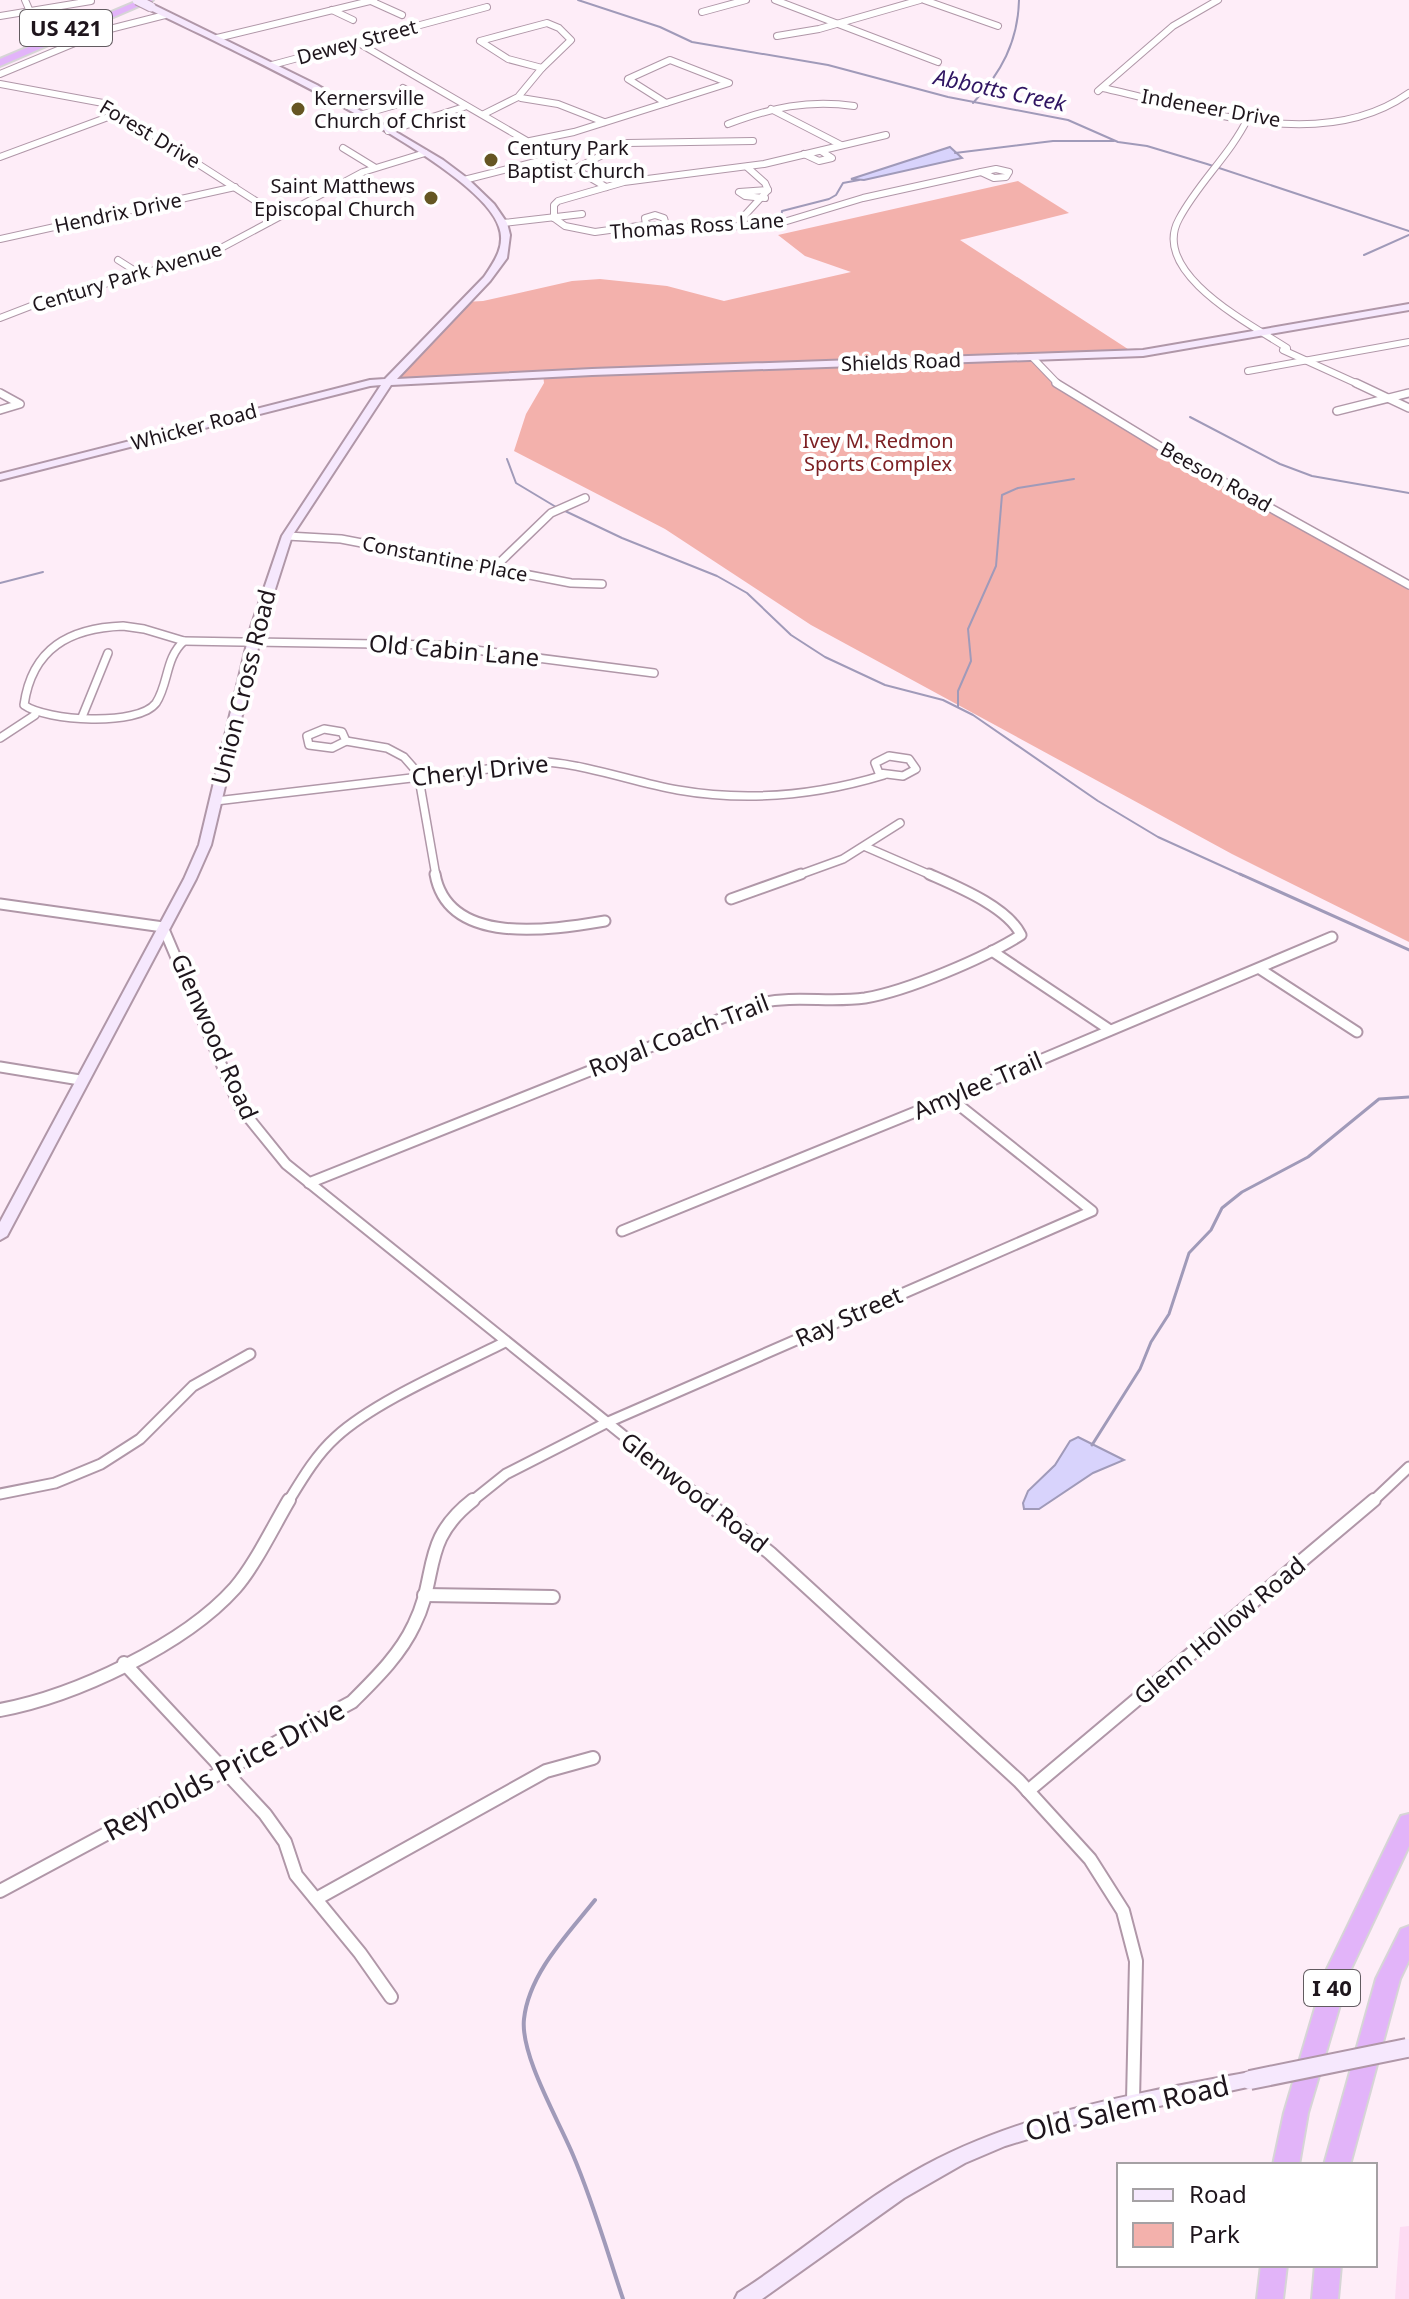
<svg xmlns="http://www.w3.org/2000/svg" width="1409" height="2299" viewBox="0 0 1409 2299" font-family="'Noto Sans',sans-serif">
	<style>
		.built { fill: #fddbf2 }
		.green { fill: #f3b1ac }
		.water { fill: #d8d3fc; stroke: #a09ab9; stroke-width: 2 }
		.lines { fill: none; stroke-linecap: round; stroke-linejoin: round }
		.stream-far2 { stroke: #a09ab9; stroke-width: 2 }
		.stream-far1 { stroke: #a09ab9; stroke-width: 3 }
		.stream { stroke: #a09ab9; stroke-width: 4 }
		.street-far3-casing { stroke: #b097a8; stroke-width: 8 }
		.street-far2-casing { stroke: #b097a8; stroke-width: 10 }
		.street-far1-casing { stroke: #b097a8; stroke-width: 13 }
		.street-casing { stroke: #b097a8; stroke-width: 16 }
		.secondary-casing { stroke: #b097a8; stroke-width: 4 }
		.highway-casing { stroke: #d6d5d6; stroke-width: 4 }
		.street-far3 { stroke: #fff; stroke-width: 6 }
		.street-far2 { stroke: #fff; stroke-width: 7 }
		.street-far1 { stroke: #fff; stroke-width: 9 }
		.street { stroke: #fff; stroke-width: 12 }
		.secondary { fill: #f6e8fd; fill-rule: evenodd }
		.highway { fill: #e2b4f9; fill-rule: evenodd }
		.secondary-bridge-far1-casing { stroke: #b097a8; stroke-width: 11; stroke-linecap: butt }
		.secondary-bridge-casing { stroke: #b097a8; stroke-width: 22; stroke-linecap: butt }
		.secondary-bridge-far1 { stroke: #f6e8fd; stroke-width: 9 }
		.secondary-bridge { stroke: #f6e8fd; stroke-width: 18 }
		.poi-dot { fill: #655623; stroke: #fff; stroke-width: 3 }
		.labels { text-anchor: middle; stroke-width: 8; stroke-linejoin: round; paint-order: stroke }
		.far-street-label { font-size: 20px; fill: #1e151c; stroke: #fff }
		.far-poi-label { font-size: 20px; fill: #1e151c; stroke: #fff; text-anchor: start }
		.far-park-label { font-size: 20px; fill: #7d2124; stroke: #fff }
		.shield { fill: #fff; stroke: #625b60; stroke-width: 2 }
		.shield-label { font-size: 22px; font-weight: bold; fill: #1e151c }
		.far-water-label { font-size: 22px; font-style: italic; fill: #2f1562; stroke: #fff }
		.street-label { font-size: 24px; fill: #1e151c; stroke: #fff }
		.near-street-label { font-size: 28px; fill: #1e151c; stroke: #fff }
	</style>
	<rect width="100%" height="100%" fill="#feedf8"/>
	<!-- built -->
	<path class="built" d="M1409,2226V2299H1395L1400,2227Z"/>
	<!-- green -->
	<path class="green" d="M1018,181L1069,213L960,240L1134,353L1034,358L1041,370L1094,406L1409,585V942L1232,854L811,625L665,529L514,451L526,414L544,383L543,374L389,381L464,302L483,301L572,281L600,279L667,286L724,301L851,272L805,256L778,235Z"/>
	<!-- water -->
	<g class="water">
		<path d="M950,147L962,158L864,180L851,179Z"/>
		<path d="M1078,1437L1124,1460L1093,1473L1039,1509H1024L1023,1503L1028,1491L1055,1465L1070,1441Z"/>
	</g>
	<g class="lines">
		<!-- stream-far2 -->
		<g class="stream-far2">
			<path d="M578,0L660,27L692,42L828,65L948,97L1068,120L1118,142L1147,146L1207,164L1409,231"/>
			<path d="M973,103C1001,73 1018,42 1019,0"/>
			<path d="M955,153L1053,141H1114"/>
			<path d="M780,230L782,211L829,199L836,195L843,183L859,180"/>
			<path d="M1364,255L1409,235"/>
			<path d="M1190,417L1280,464L1312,476L1409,493"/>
			<path d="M507,459L516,483L556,507"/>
			<path d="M563,510L622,538L717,576L747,593L791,635L825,657L885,685L943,700L973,715L1098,801L1158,837L1244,876"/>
			<path d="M0,583L43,572"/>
			<path d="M958,707V691L971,661L968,629L996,566L1002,495L1018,488L1074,479"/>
		</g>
		<!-- stream-far1 -->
		<g class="stream-far1">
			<path d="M1240,874L1409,950"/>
			<path d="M1092,1445L1140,1369L1151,1342L1169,1314L1189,1253L1211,1230L1222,1208L1242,1192L1308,1157L1379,1099L1409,1097"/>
		</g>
		<!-- stream -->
		<path class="stream" d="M595,1900C568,1934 529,1973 524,2019C520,2055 559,2121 573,2155C593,2202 607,2251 623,2299"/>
		<defs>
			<g id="street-far3">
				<path d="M25,0L35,23"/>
				<path d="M775,0L938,62"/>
				<path d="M924,0L998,26"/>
				<path d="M371,1L402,15"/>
				<path d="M332,10L353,20"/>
				<path d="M702,12L746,0"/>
				<path d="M0,16L91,1"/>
				<path d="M547,23L559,28L571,40L542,68L508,59L480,41Z"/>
				<path d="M777,36L819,29L920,0"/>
				<path d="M217,38L374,0"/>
				<path d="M357,42L606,187"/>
				<path d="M670,60L729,83L666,103L628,79Z"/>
				<path d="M272,65L487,7"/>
				<path d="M0,74L106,30L165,15"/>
				<path d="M0,84L103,103L262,205L290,212"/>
				<path d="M1103,88C1198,109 1322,155 1409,93"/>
				<path d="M1098,91L1173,26L1218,0"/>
				<path d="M521,98L558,104L604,122"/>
				<path d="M771,109L841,145"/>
				<path d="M484,114L518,97L542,68"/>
				<path d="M360,115L420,98L403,88"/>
				<path d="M1248,118C1230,155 1198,183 1179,219C1149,273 1252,325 1287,348V351"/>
				<path d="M728,124C771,108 808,99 854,106"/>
				<path d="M388,131L464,107"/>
				<path d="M530,141L574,132L666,103"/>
				<path d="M343,148L374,167"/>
				<path d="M804,154L819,161L832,158L821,151"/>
				<path d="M0,157L119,113"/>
				<path d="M576,168L627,143L753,141"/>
				<path d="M996,169L1009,172L1006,177L994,178L981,172Z"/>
				<path d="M464,180L555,157"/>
				<path d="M765,198L745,196L739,192L768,190"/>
				<path d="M554,218L565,226L595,232L646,225L719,228L787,221L863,198L981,172"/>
				<path d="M554,218V205L558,201L624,182L764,164L886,135"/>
				<path d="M503,223L582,214"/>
				<path d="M646,225L645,218L655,215L664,218L666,225"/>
				<path d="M743,225L745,215L768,190L765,183L747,167"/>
				<path d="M0,239L235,187"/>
				<path d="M118,260L140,274"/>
				<path d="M0,318L44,301L208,255L363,172L425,153"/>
				<path d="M1283,350L1360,385"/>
				<path d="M1033,358L1059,385"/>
				<path d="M1248,371L1409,342"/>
			</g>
			<g id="street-far2">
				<path d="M1056,383L1161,447L1409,585"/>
				<path d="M1356,383L1409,408"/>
				<path d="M0,393L20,404L0,410"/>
				<path d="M1337,411L1409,393"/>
				<path d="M287,536L341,539L571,583L602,584"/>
				<path d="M494,568L551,513L585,498"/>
				<path d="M123,626L144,629L184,641C165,658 169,683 156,703C138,727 46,721 24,705C32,648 70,628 123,626Z"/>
				<path d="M184,641L437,645L654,673"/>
				<path d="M82,717L108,653"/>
				<path d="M324,729L342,732L346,741L332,748L309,745L307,736Z"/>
				<path d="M0,738L35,715"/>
				<path d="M346,741L387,748L404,757L418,773L436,876"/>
				<path d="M889,756L909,759L916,769L903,776L879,773L875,763Z"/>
				<path d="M216,801L547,762C592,766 634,782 678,790C747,802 818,795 884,775"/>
				<path d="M866,847L933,876"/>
				<path d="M796,876L843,859L900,823"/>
			</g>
			<g id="street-far1">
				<path d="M435,874C448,947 551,930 605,921"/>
				<path d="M731,899L801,874"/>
				<path d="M0,904L163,927L239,1106L286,1164L706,1502"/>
				<path d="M992,951L1110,1030"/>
				<path d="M1260,969L1357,1032"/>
				<path d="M0,1067L80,1080"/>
				<path d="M309,1183L760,1003C795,995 830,1003 865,998C907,991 985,958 1021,935C1008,907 956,886 929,874"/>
				<path d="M622,1231L950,1098L1332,937"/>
				<path d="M0,1494L55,1483L101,1464L140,1439L193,1386L250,1354"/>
				<path d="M288,1502C302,1479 316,1455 336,1437C375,1401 456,1367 505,1342"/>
				<path d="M471,1502L506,1474L606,1423L1092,1211L950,1098"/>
				<path d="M1372,1502L1409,1467"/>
			</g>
			<g id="street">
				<path d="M704,1500L770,1553L1019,1781L1090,1859L1123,1911L1136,1961L1133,2101"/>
				<path d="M424,1595L553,1597"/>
				<path d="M124,1663L265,1814L285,1842L296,1875L360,1953L391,1997"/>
				<path d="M0,1710C75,1696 184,1645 235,1588C255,1565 273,1527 289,1500"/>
				<path d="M1028,1791L1374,1500"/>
				<path d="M0,1891L352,1702C375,1679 400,1655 414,1625C439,1575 420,1541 473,1500"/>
				<path d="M316,1899L546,1771L593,1758"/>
			</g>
			<g id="secondary">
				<path d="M148,5H154L317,85L443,160L467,178L494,204L507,223L510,235L507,258L490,281L397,379L592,369L1143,350L1409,304V310L1143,356L592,375L391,385L292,536L263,627L211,845L196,879L7,1236L0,1240V1222L184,879L199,845L251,627L282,536L381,385L370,386L0,480V474L370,380L385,379L484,277C494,262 506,246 499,227C479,162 216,42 148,9Z"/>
				<path d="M1250,2072L1257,2075L1260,2080L1257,2085L1080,2123L1005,2146L965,2163L904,2198L762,2299H735L738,2293C798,2255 852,2207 913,2172C1016,2113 1135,2094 1250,2072Z"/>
			</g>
			<g id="highway">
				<path d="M140,0H153L0,66V59Z"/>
				<path d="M1409,1814V1846L1350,1971L1308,2113L1299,2165H1273L1284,2113L1326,1971L1398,1822L1401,1816Z"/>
				<path d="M1409,1926V1960L1400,1979L1350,2165H1324L1376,1979L1401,1929Z"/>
				<path d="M1261,2265H1287L1283,2299H1257Z"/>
				<path d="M1315,2265H1341L1338,2299H1312Z"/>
			</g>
		</defs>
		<!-- street-far3 casing -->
		<use href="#street-far3" class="street-far3-casing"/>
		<!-- street-far2 casing -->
		<use href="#street-far2" class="street-far2-casing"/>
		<!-- street-far1 casing -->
		<use href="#street-far1" class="street-far1-casing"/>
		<!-- street casing -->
		<use href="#street" class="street-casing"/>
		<!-- secondary casing -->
		<use href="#secondary" class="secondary-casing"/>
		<!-- highway casing -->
		<use href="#highway" class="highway-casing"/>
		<!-- street-far3 -->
		<use href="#street-far3" class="street-far3"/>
		<!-- street-far2 -->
		<use href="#street-far2" class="street-far2"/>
		<!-- street-far1 -->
		<use href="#street-far1" class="street-far1"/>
		<!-- street -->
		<use href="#street" class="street"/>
		<!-- secondary -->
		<use href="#secondary" class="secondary"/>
		<!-- highway -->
		<use href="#highway" class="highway"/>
		<defs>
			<path id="secondary-bridge-far1" d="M137,0L151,7"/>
			<path id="secondary-bridge" d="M1250,2080L1407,2048"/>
		</defs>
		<!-- secondary-bridge-far1 casing -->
		<use href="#secondary-bridge-far1" class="secondary-bridge-far1-casing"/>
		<!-- secondary-bridge casing -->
		<use href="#secondary-bridge" class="secondary-bridge-casing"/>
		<!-- secondary-bridge-far1 -->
		<use href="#secondary-bridge-far1" class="secondary-bridge-far1"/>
		<!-- secondary-bridge -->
		<use href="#secondary-bridge" class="secondary-bridge"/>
	</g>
	<!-- markers -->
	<g class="poi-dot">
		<circle cx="298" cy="109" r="8"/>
		<circle cx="491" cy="160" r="8"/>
		<circle cx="431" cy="198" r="8"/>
	</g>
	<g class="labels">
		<!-- far-street labels -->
		<g class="far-street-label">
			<text transform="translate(357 42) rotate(-15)" y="7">Dewey Street</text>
			<text transform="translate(1211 108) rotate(10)" y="7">Indeneer Drive</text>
			<text transform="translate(150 134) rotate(31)" y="7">Forest Drive</text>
			<text transform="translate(118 213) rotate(-12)" y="7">Hendrix Drive</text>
			<text transform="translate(697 226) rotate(-4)" y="7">Thomas Ross Lane</text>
			<text transform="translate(127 277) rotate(-17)" y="7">Century Park Avenue</text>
			<text transform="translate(901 362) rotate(-2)" y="7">Shields Road</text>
			<text transform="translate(194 427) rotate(-15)" y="7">Whicker Road</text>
			<text transform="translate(1216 477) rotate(29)" y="7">Beeson Road</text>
			<text transform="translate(445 559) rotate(11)" y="7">Constantine Place</text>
		</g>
		<!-- far-poi labels -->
		<g class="far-poi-label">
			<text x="314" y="105">Kernersville<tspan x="314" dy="23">Church of Christ</tspan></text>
			<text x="507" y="155">Century Park<tspan x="507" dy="23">Baptist Church</tspan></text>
			<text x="415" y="193" text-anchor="end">Saint Matthews<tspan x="415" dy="23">Episcopal Church</tspan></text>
		</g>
		<!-- far-park labels -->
		<g class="far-park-label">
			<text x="878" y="448">Ivey M. Redmon<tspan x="878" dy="23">Sports Complex</tspan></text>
		</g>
		<!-- shield labels -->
		<g class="shield">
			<rect x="20" y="10" width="92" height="36" rx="6"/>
			<rect x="1304" y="1970" width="56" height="36" rx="6"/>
		</g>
		<g class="shield-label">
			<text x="66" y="36">US 421</text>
			<text x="1332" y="1996">I 40</text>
		</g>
		<!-- far-water labels -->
		<g class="far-water-label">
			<text transform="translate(1000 90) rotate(12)" y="8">Abbotts Creek</text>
		</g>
		<!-- street labels -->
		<g class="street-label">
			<text transform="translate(454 651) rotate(5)" y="8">Old Cabin Lane</text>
			<text transform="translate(244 687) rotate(-76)" y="8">Union Cross Road</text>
			<text transform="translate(480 771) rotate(-6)" y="8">Cheryl Drive</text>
			<text transform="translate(679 1036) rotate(-21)" y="8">Royal Coach Trail</text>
			<text transform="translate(214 1037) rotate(66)" y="8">Glenwood Road</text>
			<text transform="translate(978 1086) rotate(-23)" y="8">Amylee Trail</text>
			<text transform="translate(849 1317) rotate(-24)" y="8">Ray Street</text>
			<text transform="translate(694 1493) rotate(38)" y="8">Glenwood Road</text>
			<text transform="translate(1220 1631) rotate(-40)" y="8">Glenn Hollow Road</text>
		</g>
		<!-- near-street labels -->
		<g class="near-street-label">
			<text transform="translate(224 1770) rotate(-28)" y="10">Reynolds Price Drive</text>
			<text transform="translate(1127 2108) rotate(-13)" y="10">Old Salem Road</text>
		</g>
	</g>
	<!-- legend -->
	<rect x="1117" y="2163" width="260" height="104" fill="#ffffff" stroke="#a5a1a4" stroke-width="2"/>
	<rect x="1133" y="2189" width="40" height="12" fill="#f6e8fd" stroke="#a5a1a4" stroke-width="2"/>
	<text x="1189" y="2203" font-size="24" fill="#1e151c">Road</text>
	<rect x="1133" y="2223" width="40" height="24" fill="#f3b1ac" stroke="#a5a1a4" stroke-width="2"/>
	<text x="1189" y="2243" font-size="24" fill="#1e151c">Park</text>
</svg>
